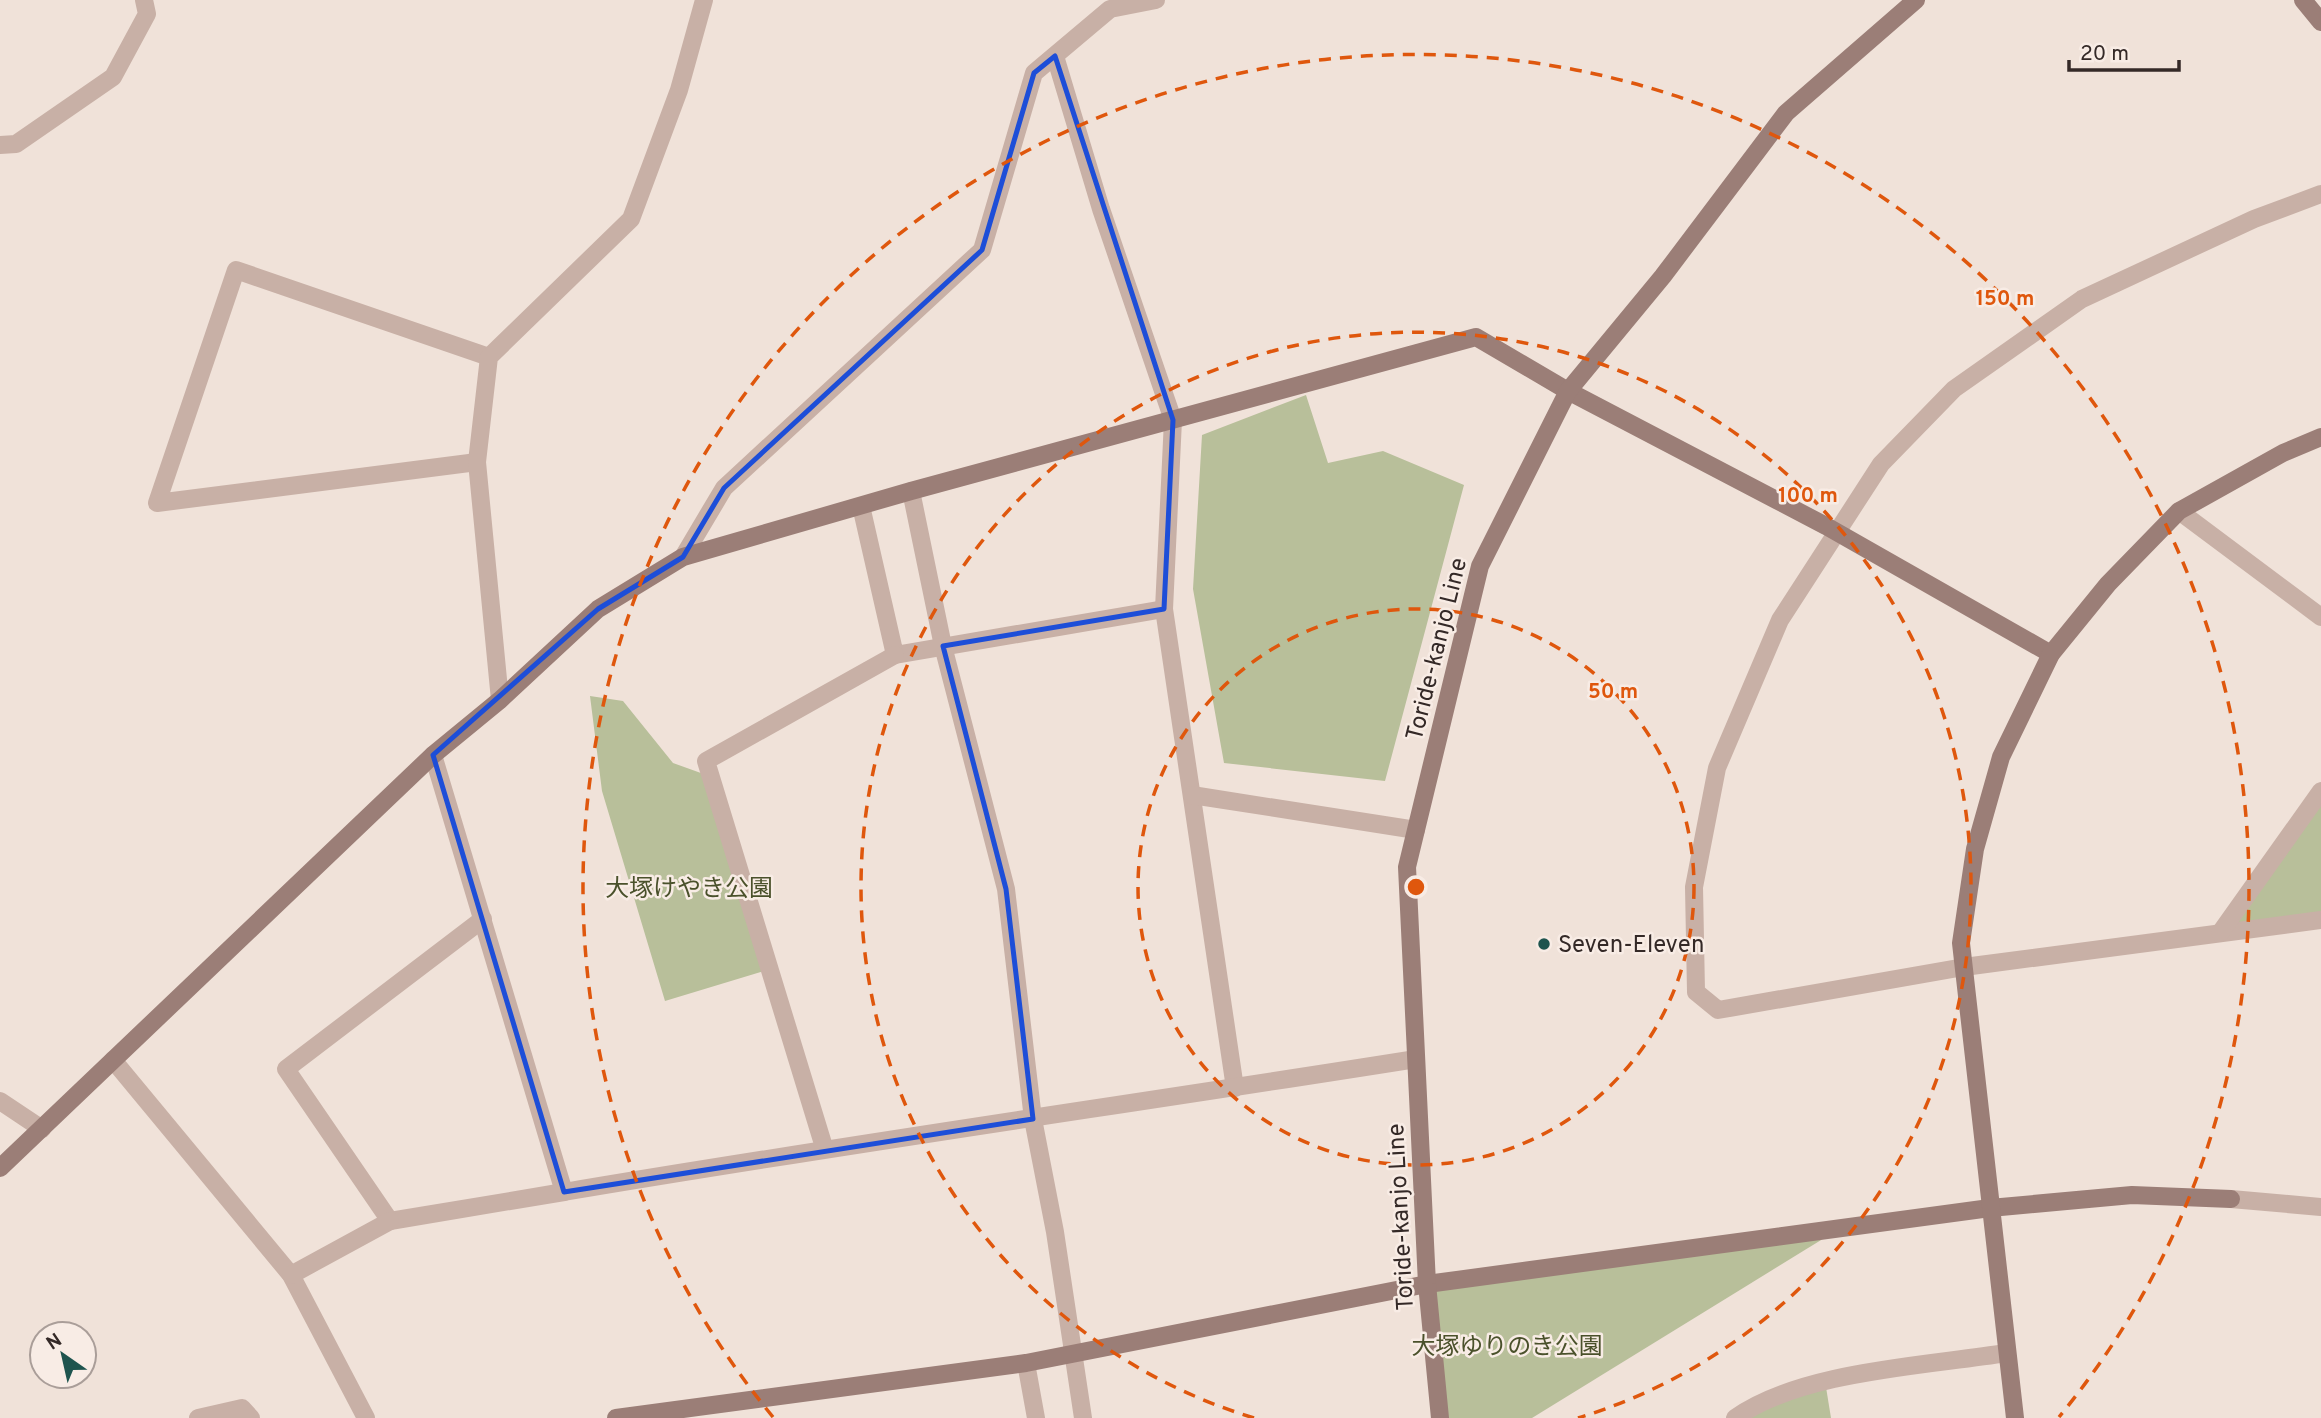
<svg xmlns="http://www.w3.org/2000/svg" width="2321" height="1418" viewBox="0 0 2321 1418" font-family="Overpass,'Noto Sans JP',sans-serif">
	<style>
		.green { fill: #b8bf9a }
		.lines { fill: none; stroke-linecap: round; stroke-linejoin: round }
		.street { stroke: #c8b0a6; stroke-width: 18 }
		.secondary { stroke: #9b7e77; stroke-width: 18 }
		.marked { fill: none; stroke: #1d4ed8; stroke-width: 5; stroke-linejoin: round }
		.ring { fill: none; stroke: #df570d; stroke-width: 3.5; stroke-dasharray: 12 9 }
		.poi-dot { fill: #1e544e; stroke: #f8ece5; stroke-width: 2.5 }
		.labels { text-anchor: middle; stroke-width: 5; stroke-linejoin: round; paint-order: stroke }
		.street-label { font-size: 24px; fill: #342927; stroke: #f8ece5 }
		.park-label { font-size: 24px; fill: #4a512b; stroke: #f8ece5 }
		.poi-label { font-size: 24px; fill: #342927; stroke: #f8ece5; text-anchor: start }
		.centre { fill: #df570d; stroke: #f8ece5; stroke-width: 3.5 }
		.ring-label { font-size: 21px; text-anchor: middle; font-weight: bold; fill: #df570d; stroke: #f8ece5; stroke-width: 5; stroke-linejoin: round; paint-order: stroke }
	</style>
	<rect width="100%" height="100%" fill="#f0e2d9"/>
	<!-- green -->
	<g class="green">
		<path d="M1306,395L1328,463L1383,451L1464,485L1385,781L1224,763L1193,589L1202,435Z"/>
		<path d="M590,696L623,701L673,763L712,777L771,969L665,1001L602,791Z"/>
		<path d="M2321,791V920L2220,933Z"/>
		<path d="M1839,1229L1532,1418H1440L1427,1284Z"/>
		<path d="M1825,1381L1831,1418H1735Z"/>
	</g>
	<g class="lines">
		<!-- street -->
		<g class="street">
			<path d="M1055,56L1101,209L1173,420L1164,609L1235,1088"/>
			<path d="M0,145L16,144L113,77L147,14L144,0"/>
			<path d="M2321,194L2254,219L2082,299L1954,389L1881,464L1780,620L1717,768L1694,887L1696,992L1718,1010L1964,967L2321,920"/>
			<path d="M477,462L157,503L236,270L489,357"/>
			<path d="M911,491L943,646L1006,889L1033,1119L1055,1232L1083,1418"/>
			<path d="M861,506L895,655L1164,609"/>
			<path d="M2179,511L2321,617"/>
			<path d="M683,557L724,488L982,250L1034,73L1110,9L1156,0"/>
			<path d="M500,700L477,462L489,357L631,219L679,90L704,0"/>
			<path d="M433,755L564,1192C847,1144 1132,1104 1416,1059"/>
			<path d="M1192,795L1416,830"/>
			<path d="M483,919L286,1069L390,1221L564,1192"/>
			<path d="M2220,933L2321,791"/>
			<path d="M113,1060L291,1275L366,1418"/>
			<path d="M0,1101L42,1129"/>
			<path d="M824,1147L706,761L895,655"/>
			<path d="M2231,1199L2321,1207"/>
			<path d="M291,1275L390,1221"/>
			<path d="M1026,1363L1036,1418"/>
			<path d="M198,1418L242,1408L251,1418"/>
			<path d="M1735,1418C1801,1371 1925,1366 2006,1353"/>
		</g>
		<!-- secondary -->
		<g class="secondary">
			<path d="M2303,0L2321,22"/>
			<path d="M0,1168L433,755L500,700L598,609L683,557L911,491L1476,337L1568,391L1826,526L2051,654"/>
			<path d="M616,1418L1026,1363L1427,1284L1990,1208L2132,1195L2231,1199"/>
			<path d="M1440,1418L1427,1284L1407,867L1480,566L1568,391L1663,276L1786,113L1916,0"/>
			<path d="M2015,1418L1961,943L1975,849L2001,757L2051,654L2108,584L2179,511L2283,453L2321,437"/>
		</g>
	</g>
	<!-- marked area -->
	<path class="marked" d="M1055,56L1173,420L1164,609L943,646L1006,889L1033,1119L564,1192L433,755L598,609L683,557L724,488L982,250L1034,73Z"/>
	<!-- distance rings -->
	<g class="ring">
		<circle cx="1416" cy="887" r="278"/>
		<path d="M1254 1418A555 555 0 1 1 1578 1418"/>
		<path d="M773 1417A833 833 0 1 1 2059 1417"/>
	</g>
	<!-- markers -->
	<circle class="poi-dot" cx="1544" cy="944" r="7"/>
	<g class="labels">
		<!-- street labels -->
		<g class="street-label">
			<text transform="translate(1436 649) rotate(-76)" y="8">Toride-kanjo Line</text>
			<text transform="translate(1400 1217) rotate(-93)" y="8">Toride-kanjo Line</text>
		</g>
		<!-- park labels -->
		<g class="park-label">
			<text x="689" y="896">大塚けやき公園</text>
			<text x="1507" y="1354">大塚ゆりのき公園</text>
		</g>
		<!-- poi labels -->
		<g class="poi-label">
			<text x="1558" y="952">Seven-Eleven</text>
		</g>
	</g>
	<circle cx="1416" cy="887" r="10" class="centre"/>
	<g class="ring-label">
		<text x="2005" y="305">150 m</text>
		<text x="1808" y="502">100 m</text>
		<text x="1613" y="698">50 m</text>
	</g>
	<!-- north arrow -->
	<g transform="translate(63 1355) rotate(326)"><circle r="33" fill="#f8ece5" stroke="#aa9e99" stroke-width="2"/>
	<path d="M0-5L12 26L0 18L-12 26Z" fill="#1e544e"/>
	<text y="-10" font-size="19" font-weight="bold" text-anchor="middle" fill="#342927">N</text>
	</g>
	<!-- scale -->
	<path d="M2069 60v10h110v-10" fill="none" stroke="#342927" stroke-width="3.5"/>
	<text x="2080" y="60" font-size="21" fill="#342927" stroke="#f8ece5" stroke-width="5" paint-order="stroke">20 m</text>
</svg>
